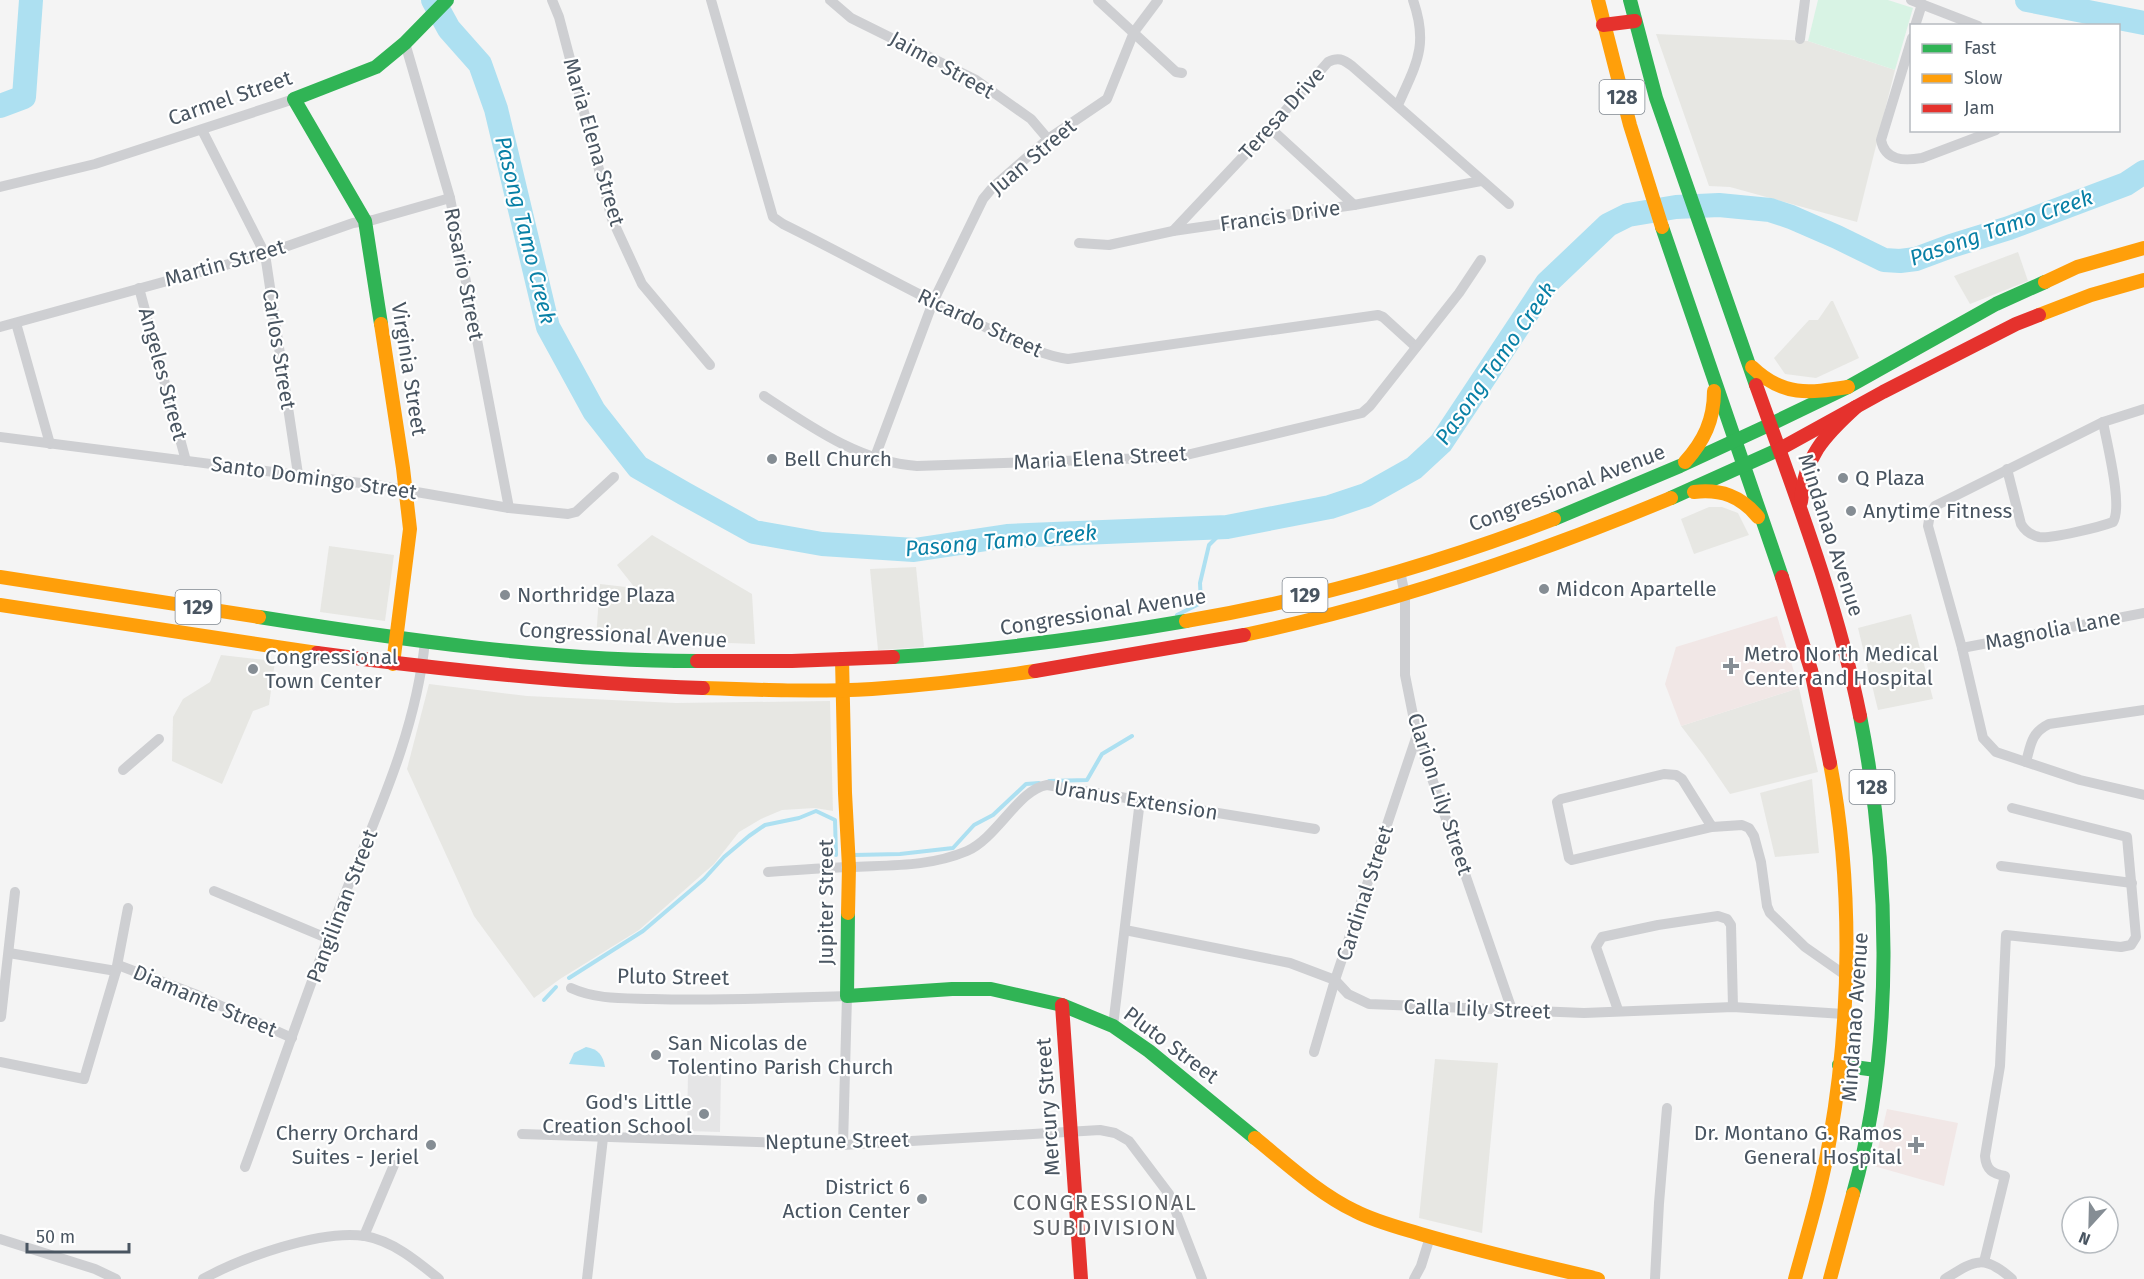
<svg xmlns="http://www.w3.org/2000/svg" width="2144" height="1279" viewBox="0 0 2144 1279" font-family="'Fira Sans',sans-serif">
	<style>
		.commercial { fill: #e7e7e3 }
		.education { fill: #e5e5e6 }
		.medical { fill: #f1e7e6 }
		.green { fill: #d8f3e4 }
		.water { fill: #ade0f1 }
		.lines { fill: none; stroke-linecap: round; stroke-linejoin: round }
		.stream { stroke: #ade0f1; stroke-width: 4 }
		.river { stroke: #ade0f1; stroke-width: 24 }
		.street { stroke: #cecfd2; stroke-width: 10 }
		.fast { stroke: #30b455; stroke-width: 14 }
		.slow { stroke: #ff9f0a; stroke-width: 14 }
		.jam { stroke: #e5322d; stroke-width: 14 }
		.poi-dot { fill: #858d94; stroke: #fff; stroke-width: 2 }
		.labels { text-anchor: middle; stroke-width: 4.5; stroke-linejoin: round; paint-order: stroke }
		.shield { fill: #fff; stroke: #808890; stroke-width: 1.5 }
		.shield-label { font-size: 20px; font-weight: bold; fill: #495561 }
		.street-label { font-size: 21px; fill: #495561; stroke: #fff }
		.poi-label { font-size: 21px; fill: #495561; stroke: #fff; text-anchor: start }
		.water-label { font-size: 22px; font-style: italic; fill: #0980a6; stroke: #fff }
		.neighbourhood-label { font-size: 22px; letter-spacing: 1.5px; fill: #5f6368; stroke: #fff }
	</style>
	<rect width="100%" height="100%" fill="#f4f4f4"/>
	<!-- commercial -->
	<g class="commercial">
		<path d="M1656,34L1808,41L1895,70L1857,222L1730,187L1709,186Z"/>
		<path d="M2018,252L2028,281L1970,304L1954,276Z"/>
		<path d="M1831,301H1833L1859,358L1816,378L1785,374L1774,358L1809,320H1818Z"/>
		<path d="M1709,507H1722L1738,513L1749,535L1694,554L1681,519Z"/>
		<path d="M652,535L752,594L755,644L596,638L600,584L635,588L617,565Z"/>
		<path d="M329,546L394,555L385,621L320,612Z"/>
		<path d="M916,567L924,647L878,650L870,569Z"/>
		<path d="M1911,614L1933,699L1878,710L1858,628Z"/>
		<path d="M221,655L275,661L269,705L253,711L222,784L172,761L173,717L183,699L210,682Z"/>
		<path d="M429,684L527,696L676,703L830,701L833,811L815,808L782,810L761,819L739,832L714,864L639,930L560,979L534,998L474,916L407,769Z"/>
		<path d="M1799,688L1818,772L1730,794L1704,756L1681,726Z"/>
		<path d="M1812,779L1819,853L1775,857L1760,793Z"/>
		<path d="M1435,1059L1498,1063L1482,1233L1419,1218Z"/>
	</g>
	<!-- education -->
	<path class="education" d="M688,1072H721L720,1132L687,1131Z"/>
	<!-- medical -->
	<g class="medical">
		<path d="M1777,616L1799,688L1681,726L1665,684L1676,647Z"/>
		<path d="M1887,1109L1958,1123L1944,1186L1874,1166Z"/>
	</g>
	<!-- green -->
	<path class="green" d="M1818,0H1888L1913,8L1895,70L1808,41Z"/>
	<!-- water -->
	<path class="water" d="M586,1047C598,1049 603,1055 605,1067L569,1064L574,1053Z"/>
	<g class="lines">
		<!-- stream -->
		<g class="stream">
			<path d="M1177,615L1201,603L1200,583L1209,545L1227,527"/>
			<path d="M1049,781L1087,780L1102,754L1132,736"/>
			<path d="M854,855L900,854L953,848L974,825L993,815L1026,784L1039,783"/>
			<path d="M569,978L643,931L704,879L724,857L749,836L765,825L799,818L816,811L835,820L836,855"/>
			<path d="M544,1000L556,987"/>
		</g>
		<!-- river -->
		<g class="river">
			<path d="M433,0L449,29L480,64L496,109L548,327L594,411L638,467L685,494L754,532L822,544L914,550L1007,536L1227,527L1330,507L1366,495L1414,468L1441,443L1547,283L1608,225L1628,215L1676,207L1719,205L1770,210L1791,217L1837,237L1884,260L1900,261L1916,259L1951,246L2009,228L2126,184L2144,172"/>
			<path d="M2027,0L2144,23"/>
			<path d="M0,106L24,97L31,0"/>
		</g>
		<!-- street -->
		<g class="street">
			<path d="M552,0L559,17L612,219L642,284L710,365"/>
			<path d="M711,0L773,217L783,224C850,257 915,294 983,326C1010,338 1038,355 1068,359L1378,315L1383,317L1416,347"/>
			<path d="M830,0L851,18L976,80L1031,119L1048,139"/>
			<path d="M1098,0L1176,72L1182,73"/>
			<path d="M1911,0L1978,26"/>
			<path d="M1915,26L1922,4"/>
			<path d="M1912,38L1881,140C1885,161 1904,161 1922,158L1996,130"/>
			<path d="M1800,39L1805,0"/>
			<path d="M405,43L450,198L509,508"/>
			<path d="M1398,105C1416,64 1429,46 1413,0"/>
			<path d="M1270,128L1354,205"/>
			<path d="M202,130L265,254L298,474"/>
			<path d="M0,187L95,164L294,99"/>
			<path d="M1173,231L1270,128L1328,62C1338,57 1343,59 1352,66L1509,204"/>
			<path d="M1079,243L1109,245L1173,231L1354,205L1481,181"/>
			<path d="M139,288L186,461"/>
			<path d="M16,323L50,444"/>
			<path d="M0,327L265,254L353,223L373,220L450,198"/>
			<path d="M764,396C811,427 860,462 917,466L1178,457L1362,413L1370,406L1459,293L1481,260"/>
			<path d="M2144,409L2103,422L1935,506L1930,514L1928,526L1962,648L1983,738L1996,752L2080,780L2144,795"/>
			<path d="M0,437L376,485L509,508L568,514L576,512L614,477"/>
			<path d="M875,457L933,302L983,199L993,187L1048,139L1107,99L1134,32L1158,0"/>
			<path d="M2007,469L2021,524C2025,531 2030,535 2039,537C2051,539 2100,527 2113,522C2123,506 2107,444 2103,422"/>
			<path d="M1400,571L1405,595V675L1417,735L1512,1010"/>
			<path d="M1962,648L2144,613"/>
			<path d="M2026,762C2031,744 2031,733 2049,724L2144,710"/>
			<path d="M123,770L159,739"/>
			<path d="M1712,827L1682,779L1676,775L1664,774L1561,799L1557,802L1569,858L1572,860L1712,827L1742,825L1749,828L1754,836L1761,862L1767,906L1770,913L1805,947L1845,975"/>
			<path d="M2001,866L2132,883"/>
			<path d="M768,872C795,870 823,868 850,867C891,865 929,867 967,851C997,838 1019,789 1047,785L1315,829"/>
			<path d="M214,891L329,939"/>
			<path d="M1125,930L1290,963L1335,980L1348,994L1369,1004L1584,1013L1733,1007L1844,1014"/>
			<path d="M9,953L116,971"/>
			<path d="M118,965L197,995L292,1038"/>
			<path d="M571,988C597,1000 625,998 653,999C718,1001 782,998 847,996L843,1145"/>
			<path d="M1618,1010L1596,947L1602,937L1658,925L1718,916L1727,919L1731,925L1733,1007"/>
			<path d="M1,1017L15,892"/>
			<path d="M1113,1026L1140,800"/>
			<path d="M1314,1052L1335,980L1417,735"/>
			<path d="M0,1062L84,1079L116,971L128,908"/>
			<path d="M522,1134L843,1145L1100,1130L1115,1133L1129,1141L1169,1194L1202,1279"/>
			<path d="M245,1167C275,1085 303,1003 334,922C369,829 415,742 425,641"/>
			<path d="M364,1236L394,1165"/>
			<path d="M0,1239L95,1269L116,1279"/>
			<path d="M1984,1262L2005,1176C1993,1174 1986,1170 1985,1156L2000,1066L2006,935L2121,947L2131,945L2136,937L2127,837L2012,808"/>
			<path d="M203,1279C241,1258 321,1229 365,1236C393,1241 417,1261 439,1279"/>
			<path d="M587,1279L603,1138"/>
			<path d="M1414,1279L1421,1266L1430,1237"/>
			<path d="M1655,1279L1659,1203L1667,1108"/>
			<path d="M1945,1279C1974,1261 1983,1253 2012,1279"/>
		</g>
		<!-- fast -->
		<g class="fast">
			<path d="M1630,0L1656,98L1756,385"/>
			<path d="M1662,227L1782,577"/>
			<path d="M381,324L365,221L294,99L376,67L405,43L447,0"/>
			<path d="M1771,424L1848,387L1996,304L2045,282"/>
			<path d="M1671,498L1780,449"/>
			<path d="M1554,519L1680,466L1771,424"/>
			<path d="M259,617C404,640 550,661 697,661"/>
			<path d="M893,657C991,651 1088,638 1186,621"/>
			<path d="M848,913L847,996L952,989H991L1062,1005L1113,1026L1149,1051L1255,1138"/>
			<path d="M1839,1065L1876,1070"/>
			<path d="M1853,1194C1895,1045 1890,867 1860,716"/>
		</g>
		<!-- slow -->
		<g class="slow">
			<path d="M1598,0L1630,125L1662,227"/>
			<path d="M2045,282L2077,267L2144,248"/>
			<path d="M2039,315L2091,295L2144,280"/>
			<path d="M381,324L403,468L410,529L393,664"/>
			<path d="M1752,367C1783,397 1809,393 1848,387"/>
			<path d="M1685,462C1704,441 1714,420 1714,391"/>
			<path d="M1694,492C1721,489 1741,496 1758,517"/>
			<path d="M0,577L259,617"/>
			<path d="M0,605L317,653"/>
			<path d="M1186,621C1311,600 1436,564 1554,519"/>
			<path d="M1244,635C1391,604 1532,556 1671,498"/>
			<path d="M842,659L845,793L849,867L848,913"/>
			<path d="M703,688C759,690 816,692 872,689C927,685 981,679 1035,671"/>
			<path d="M1255,1138C1287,1164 1318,1193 1355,1211C1376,1222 1401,1228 1424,1235C1482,1252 1540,1265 1598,1279"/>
			<path d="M1795,1279C1808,1232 1822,1186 1830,1138C1851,1018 1853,883 1830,763"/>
			<path d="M1830,1279L1853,1194"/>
		</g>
		<!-- jam -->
		<g class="jam">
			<path d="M1603,25L1635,21"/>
			<path d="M1756,385C1795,494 1837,602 1860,716"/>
			<path d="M1780,449L1883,392L2016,324L2039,315"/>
			<path d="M1801,502C1804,457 1824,436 1856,407"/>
			<path d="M1782,577L1811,670L1830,763"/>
			<path d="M317,653C445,670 574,684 703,688"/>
			<path d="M697,661H792L893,657"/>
			<path d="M1035,671L1244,635"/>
			<path d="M1062,1005L1081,1279"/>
		</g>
	</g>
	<!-- markers -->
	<g class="poi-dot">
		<circle cx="772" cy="459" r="6"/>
		<circle cx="1843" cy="478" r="6"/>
		<circle cx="1851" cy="511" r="6"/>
		<circle cx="1544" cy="589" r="6"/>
		<circle cx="505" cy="595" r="6"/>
		<path d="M1728 657h6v6h6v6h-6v6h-6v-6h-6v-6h6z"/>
		<circle cx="253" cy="669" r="6"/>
		<circle cx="656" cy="1055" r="6"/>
		<circle cx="704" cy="1114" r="6"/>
		<circle cx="431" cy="1145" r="6"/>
		<path d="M1913 1136h6v6h6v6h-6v6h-6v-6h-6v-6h6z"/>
		<circle cx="922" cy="1199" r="6"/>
	</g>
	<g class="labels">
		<!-- shield labels -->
		<g class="shield">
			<rect x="1599.5" y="80" width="45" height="34" rx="4.5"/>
			<rect x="1282.5" y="578" width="45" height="34" rx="4.5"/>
			<rect x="175.5" y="590" width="45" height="34" rx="4.5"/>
			<rect x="1849.5" y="770" width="45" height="34" rx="4.5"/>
		</g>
		<g class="shield-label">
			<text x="1622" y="104">128</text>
			<text x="1305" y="602">129</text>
			<text x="198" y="614">129</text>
			<text x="1872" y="794">128</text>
		</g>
		<!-- street labels -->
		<g class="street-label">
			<text transform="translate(942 65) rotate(29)" y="7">Jaime Street</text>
			<text transform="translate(230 98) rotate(-19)" y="7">Carmel Street</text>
			<text transform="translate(1282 113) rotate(-48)" y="7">Teresa Drive</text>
			<text transform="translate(594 142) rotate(74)" y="7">Maria Elena Street</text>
			<text transform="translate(1033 157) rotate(-40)" y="7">Juan Street</text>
			<text transform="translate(1280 216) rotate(-8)" y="7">Francis Drive</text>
			<text transform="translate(225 263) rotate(-16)" y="7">Martin Street</text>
			<text transform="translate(464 274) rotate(79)" y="7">Rosario Street</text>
			<text transform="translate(980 323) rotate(25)" y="7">Ricardo Street</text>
			<text transform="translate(279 349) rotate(81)" y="7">Carlos Street</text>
			<text transform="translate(409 369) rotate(81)" y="7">Virginia Street</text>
			<text transform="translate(163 374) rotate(75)" y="7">Angeles Street</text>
			<text transform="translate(1100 458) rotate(-3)" y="7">Maria Elena Street</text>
			<text transform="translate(314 478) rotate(8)" y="7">Santo Domingo Street</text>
			<text transform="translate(1567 488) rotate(-21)" y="7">Congressional Avenue</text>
			<text transform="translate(1831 535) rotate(72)" y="7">Mindanao Avenue</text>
			<text transform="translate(1103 612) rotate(-9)" y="7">Congressional Avenue</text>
			<text transform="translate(2053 630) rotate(-11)" y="7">Magnolia Lane</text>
			<text transform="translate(623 635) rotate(3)" y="7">Congressional Avenue</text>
			<text transform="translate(1440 794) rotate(72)" y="7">Clarion Lily Street</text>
			<text transform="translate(1136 800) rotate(9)" y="7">Uranus Extension</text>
			<text transform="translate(1365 893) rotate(-72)" y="7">Cardinal Street</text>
			<text transform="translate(826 902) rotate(-90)" y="7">Jupiter Street</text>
			<text transform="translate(342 906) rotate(-69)" y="7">Pangilinan Street</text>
			<text transform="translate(673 977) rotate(1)" y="7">Pluto Street</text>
			<text transform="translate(205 1001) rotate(23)" y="7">Diamante Street</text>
			<text transform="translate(1477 1009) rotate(2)" y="7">Calla Lily Street</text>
			<text transform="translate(1855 1017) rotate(-86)" y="7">Mindanao Avenue</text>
			<text transform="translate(1171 1045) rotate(37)" y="7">Pluto Street</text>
			<text transform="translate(1048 1107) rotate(-94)" y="7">Mercury Street</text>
			<text transform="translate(837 1141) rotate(-1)" y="7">Neptune Street</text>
		</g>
		<!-- poi labels -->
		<g class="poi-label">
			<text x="784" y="466">Bell Church</text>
			<text x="1855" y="485">Q Plaza</text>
			<text x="1863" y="518">Anytime Fitness</text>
			<text x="1556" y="596">Midcon Apartelle</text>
			<text x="517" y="602">Northridge Plaza</text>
			<text x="1744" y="661">Metro North Medical<tspan x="1744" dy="24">Center and Hospital</tspan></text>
			<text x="265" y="664">Congressional<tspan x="265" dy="24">Town Center</tspan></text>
			<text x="668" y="1050">San Nicolas de<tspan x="668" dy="24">Tolentino Parish Church</tspan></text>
			<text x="692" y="1109" text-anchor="end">God's Little<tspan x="692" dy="24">Creation School</tspan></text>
			<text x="419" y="1140" text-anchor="end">Cherry Orchard<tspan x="419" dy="24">Suites - Jeriel</tspan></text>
			<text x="1902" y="1140" text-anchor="end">Dr. Montano G. Ramos<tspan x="1902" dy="24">General Hospital</tspan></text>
			<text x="910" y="1194" text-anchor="end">District 6<tspan x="910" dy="24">Action Center</tspan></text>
		</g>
		<!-- water labels -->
		<g class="water-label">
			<text transform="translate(2001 227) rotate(-19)" y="8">Pasong Tamo Creek</text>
			<text transform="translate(526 230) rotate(76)" y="8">Pasong Tamo Creek</text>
			<text transform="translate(1495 363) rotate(-55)" y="8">Pasong Tamo Creek</text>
			<text transform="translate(1001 540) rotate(-5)" y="8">Pasong Tamo Creek</text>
		</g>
		<!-- neighbourhood labels -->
		<g class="neighbourhood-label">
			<text x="1105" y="1210">CONGRESSIONAL<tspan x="1105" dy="25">SUBDIVISION</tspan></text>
		</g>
	</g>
	<!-- legend -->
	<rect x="1910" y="24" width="210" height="108" fill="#ffffff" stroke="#b6bbc0" stroke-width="1.5"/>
	<rect x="1922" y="44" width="30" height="9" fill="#30b455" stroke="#b6bbc0" stroke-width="1.5"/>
	<text x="1964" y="54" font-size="18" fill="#495561">Fast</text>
	<rect x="1922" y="74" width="30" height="9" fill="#ff9f0a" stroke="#b6bbc0" stroke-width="1.5"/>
	<text x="1964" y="84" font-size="18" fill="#495561">Slow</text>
	<rect x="1922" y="104" width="30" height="9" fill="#e5322d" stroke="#b6bbc0" stroke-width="1.5"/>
	<text x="1964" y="114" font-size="18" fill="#495561">Jam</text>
	<!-- north arrow -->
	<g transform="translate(2090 1225) rotate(202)"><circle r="28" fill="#ffffff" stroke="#b6bbc0" stroke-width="1.5"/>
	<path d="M0-4.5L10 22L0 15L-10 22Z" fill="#858d94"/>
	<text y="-9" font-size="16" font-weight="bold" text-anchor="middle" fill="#495561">N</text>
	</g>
	<!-- scale -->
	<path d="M27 1243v9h102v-9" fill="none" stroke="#495561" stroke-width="3"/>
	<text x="36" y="1243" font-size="18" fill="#495561" stroke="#ffffff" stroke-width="4.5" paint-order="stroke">50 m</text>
</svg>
